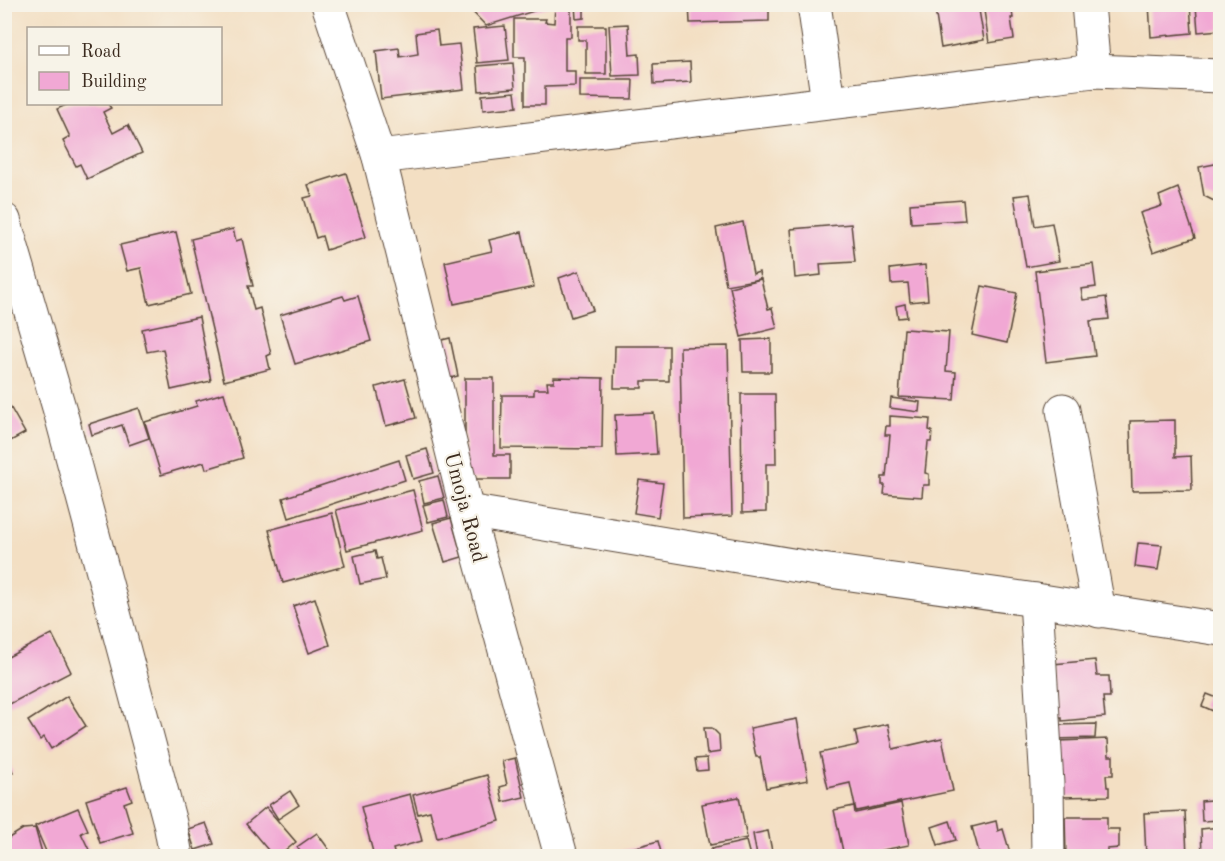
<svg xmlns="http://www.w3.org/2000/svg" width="1225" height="861" viewBox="0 0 1225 861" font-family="'Old Standard TT',serif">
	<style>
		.building { fill: #f1a8d4 }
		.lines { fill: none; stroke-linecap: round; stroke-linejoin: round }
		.street-casing { stroke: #574537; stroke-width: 35 }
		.street { stroke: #fff; stroke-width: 33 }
		.labels { text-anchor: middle; stroke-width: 4.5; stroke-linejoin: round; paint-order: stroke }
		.street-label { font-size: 21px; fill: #3b2a1e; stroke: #f7f3e8 }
	</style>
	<rect width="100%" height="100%" fill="#f7f3e8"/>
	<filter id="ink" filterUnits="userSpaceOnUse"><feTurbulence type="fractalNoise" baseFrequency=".0167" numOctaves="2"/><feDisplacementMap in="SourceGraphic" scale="12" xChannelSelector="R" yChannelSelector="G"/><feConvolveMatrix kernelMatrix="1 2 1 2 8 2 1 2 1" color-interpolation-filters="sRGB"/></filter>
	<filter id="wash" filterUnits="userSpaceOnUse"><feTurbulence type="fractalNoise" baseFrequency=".008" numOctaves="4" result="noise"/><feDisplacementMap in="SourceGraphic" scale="24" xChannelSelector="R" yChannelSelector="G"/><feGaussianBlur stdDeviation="1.35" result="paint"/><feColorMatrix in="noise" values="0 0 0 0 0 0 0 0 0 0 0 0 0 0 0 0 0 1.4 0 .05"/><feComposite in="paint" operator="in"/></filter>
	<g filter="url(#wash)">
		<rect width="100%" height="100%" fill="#f3dfc3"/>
		<g id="blocks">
			<!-- building -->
			<g class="building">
				<path d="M465,4H553V5L486,26Z"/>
				<path d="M575,4H584V18L576,19Z"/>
				<path d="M689,4H769V21L690,23Z"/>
				<path d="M958,4H978L984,40L941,48L935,9Z"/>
				<path d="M983,4H1011L1013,18H1011L1014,39L989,43Z"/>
				<path d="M1149,4H1190L1192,33L1151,37Z"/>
				<path d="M1203,4H1220V30L1198,32L1196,5Z"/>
				<path d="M555,5H571V37H565V71H575V86L545,87V105H525V57H514V19H546L545,22L554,23Z"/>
				<path d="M628,24L630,55L639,54L640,75L612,76L609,25Z"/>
				<path d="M505,26L509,60L477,63L473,29Z"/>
				<path d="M578,26H606V74H586V40H578Z"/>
				<path d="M437,30L439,46L459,44L464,89L381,99L376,51L399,48L400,57L418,54L416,33Z"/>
				<path d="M690,62L691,82L654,84L653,64Z"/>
				<path d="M513,63L515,88L479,91L477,66Z"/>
				<path d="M580,80H633L632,99L580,98Z"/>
				<path d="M515,92L517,107L483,110L482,95Z"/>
				<path d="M68,104H108L111,108L103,112L113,133L128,125L142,153L87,179L80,164L76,166L63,141L70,137L57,109Z"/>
				<path d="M1220,163V204L1204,196L1199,167Z"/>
				<path d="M346,173L366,237L326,250L322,236L316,238L304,198L312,196L308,185Z"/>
				<path d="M1178,188L1195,238L1153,252L1140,213L1162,206L1159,196Z"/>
				<path d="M1030,194L1035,226L1052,223L1059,261L1026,267L1014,196Z"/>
				<path d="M963,200L965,220L911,223L910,204Z"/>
				<path d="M743,222L753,274L759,272L760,279L726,285L716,228Z"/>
				<path d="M851,224L855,262L820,264L821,275L795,278L791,229Z"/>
				<path d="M233,229L236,241L242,239L253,286H248L254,310L260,308L271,354L267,356L270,369L224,381L191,239Z"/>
				<path d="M176,232L191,294L149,304L141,268L127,271L120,245Z"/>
				<path d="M522,232L534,287L454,304L445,262L492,251L489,240Z"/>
				<path d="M1093,264L1096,287L1081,289L1083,300L1106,297L1109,319L1090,321L1095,356L1046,362L1035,271Z"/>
				<path d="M925,265L928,300L910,302L908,283L891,284L890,269Z"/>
				<path d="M579,271L593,310L571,317L559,278Z"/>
				<path d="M761,279L768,309L772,308L777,328L741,337L730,287Z"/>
				<path d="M982,286L1017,293L1007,343L972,335Z"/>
				<path d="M343,296L345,300L358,296L371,341L295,364L280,315Z"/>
				<path d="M905,304L907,317L898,318L896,306Z"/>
				<path d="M199,317L211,381L171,390L163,349L147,352L142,329Z"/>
				<path d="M904,329L949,332L946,371L956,372L954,400L899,397Z"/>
				<path d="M450,338L458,376L442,380L434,342Z"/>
				<path d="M771,339V372H743L742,340Z"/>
				<path d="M615,346H669V381H642V388H614Z"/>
				<path d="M728,346L732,516L683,518L680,347Z"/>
				<path d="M554,377L603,378L602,449L501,448L502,395H534V389H548L547,382H554Z"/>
				<path d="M465,378H494V455H510V479H465Z"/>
				<path d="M405,379L416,418L386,426L376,387Z"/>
				<path d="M224,393L243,458L206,469L204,462L161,475L145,422L197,406L196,401Z"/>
				<path d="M741,394H775L776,464H766V512L742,513Z"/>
				<path d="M4,396L25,433L7,443L4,437Z"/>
				<path d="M891,398L920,402L919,412L890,408Z"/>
				<path d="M139,408L149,438L129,445L122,425L92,435L89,424Z"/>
				<path d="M654,413L657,454L617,456L615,415Z"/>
				<path d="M890,416L930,419L929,430L932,431L931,442H928L925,473L929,474V485H923L922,497L884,494L885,485H882V477H886L890,435H885L886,426H890Z"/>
				<path d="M1175,420V457L1191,456L1192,490L1132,491L1130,421Z"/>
				<path d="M427,449L434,473L413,479L406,455Z"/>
				<path d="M399,460L405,480L289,518L283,498Z"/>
				<path d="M438,476L444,498L424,503L419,481Z"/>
				<path d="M639,480L663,483L658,517L634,513Z"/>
				<path d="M413,490L423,530L347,550L336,510Z"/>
				<path d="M444,500L448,517L428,522L423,505Z"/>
				<path d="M332,513L345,566L283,583L269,530Z"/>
				<path d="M451,518L462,557L445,562L433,523Z"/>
				<path d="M1138,543L1162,545L1158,570L1135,567Z"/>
				<path d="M375,551L377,559L381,558L386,579L360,584L354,556Z"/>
				<path d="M315,598L330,645L309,653L293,606Z"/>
				<path d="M52,634L71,672L4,707V659Z"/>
				<path d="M1095,660L1097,676H1109L1110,697H1103L1105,717L1062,721V718H1058L1053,664Z"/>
				<path d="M1207,694L1220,699V714L1202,706Z"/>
				<path d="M67,696L86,726L51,749L44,737L40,740L28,721Z"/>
				<path d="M797,719L808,780L766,788L760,757H756L750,728Z"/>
				<path d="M888,724L893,749L942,738L953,791L856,811L850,783L828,788L820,753L858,745L855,731Z"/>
				<path d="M1096,724L1095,738L1054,739L1055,725Z"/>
				<path d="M704,728H712L719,735L720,752L707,754Z"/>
				<path d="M1108,739L1109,756H1113V775H1106L1107,787H1109V796L1060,797L1059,741Z"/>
				<path d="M4,752L13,772L4,776Z"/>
				<path d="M515,758L524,797L503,802L500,787L507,785L502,761Z"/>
				<path d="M707,758L708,770L697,771L695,759Z"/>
				<path d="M487,775L500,821L437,838L430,811L418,814L413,795Z"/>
				<path d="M127,787L132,800L124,803L133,833L100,843L86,800Z"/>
				<path d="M290,791L299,805L278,819L269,805Z"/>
				<path d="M410,794L422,841L393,849L395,856H374L361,807Z"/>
				<path d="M739,797L747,838L710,845L702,804Z"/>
				<path d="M1220,799V820L1202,821L1201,801Z"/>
				<path d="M901,803L909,845L852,856H844L834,810L854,806L855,813Z"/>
				<path d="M266,807L296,842L279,856H273L246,824Z"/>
				<path d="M78,808L88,830L81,833L92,856H48L35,826Z"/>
				<path d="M1185,811L1187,856H1146L1144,813Z"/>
				<path d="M1065,817H1107V829H1119V848L1107,849V856H1066Z"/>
				<path d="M950,821L956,840L938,845L932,827Z"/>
				<path d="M996,821L998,831L1003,829L1011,856H980L972,827Z"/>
				<path d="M206,823L214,844L195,850L188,829Z"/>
				<path d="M1220,827V856H1202L1201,829Z"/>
				<path d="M35,828L43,856H4V841L23,829Z"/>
				<path d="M768,831L773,856H757L753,834Z"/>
				<path d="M317,833L333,855L331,856H303L297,847Z"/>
				<path d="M658,841L662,856H604Z"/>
				<path d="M746,841L750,856H713L711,849Z"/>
			</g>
		</g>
	</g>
	<g filter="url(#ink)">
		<use href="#blocks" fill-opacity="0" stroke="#574537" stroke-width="1.5"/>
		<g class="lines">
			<defs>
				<g id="street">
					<path d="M328,4L379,157L467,511L561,856"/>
					<path d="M814,4L828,102"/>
					<path d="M1088,4L1094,71"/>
					<path d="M379,157L1094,71L1220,76"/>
					<path d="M4,220L60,411L170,823L176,856"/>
					<path d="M1063,410L1099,611"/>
					<path d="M467,511L822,570L1036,600L1220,629"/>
					<path d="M1036,600L1047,784L1048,856"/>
				</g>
			</defs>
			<!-- street casing -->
			<use href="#street" class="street-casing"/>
			<!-- street -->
			<use href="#street" class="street"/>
		</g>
	</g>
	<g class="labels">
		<!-- street labels -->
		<g class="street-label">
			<text transform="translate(466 507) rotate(75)" y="7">Umoja Road</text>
		</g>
	</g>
	<!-- margin -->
	<rect width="1225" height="861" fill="none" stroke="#f7f3e8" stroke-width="24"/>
	<!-- legend -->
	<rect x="27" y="27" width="195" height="78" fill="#f7f3e8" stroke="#aca397" stroke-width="1.5"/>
	<rect x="39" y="46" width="30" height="9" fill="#ffffff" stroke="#aca397" stroke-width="1.5"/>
	<text x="81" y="57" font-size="18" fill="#3b2a1e">Road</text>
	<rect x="39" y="72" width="30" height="18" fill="#f1a8d4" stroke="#aca397" stroke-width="1.5"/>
	<text x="81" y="87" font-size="18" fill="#3b2a1e">Building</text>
</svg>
